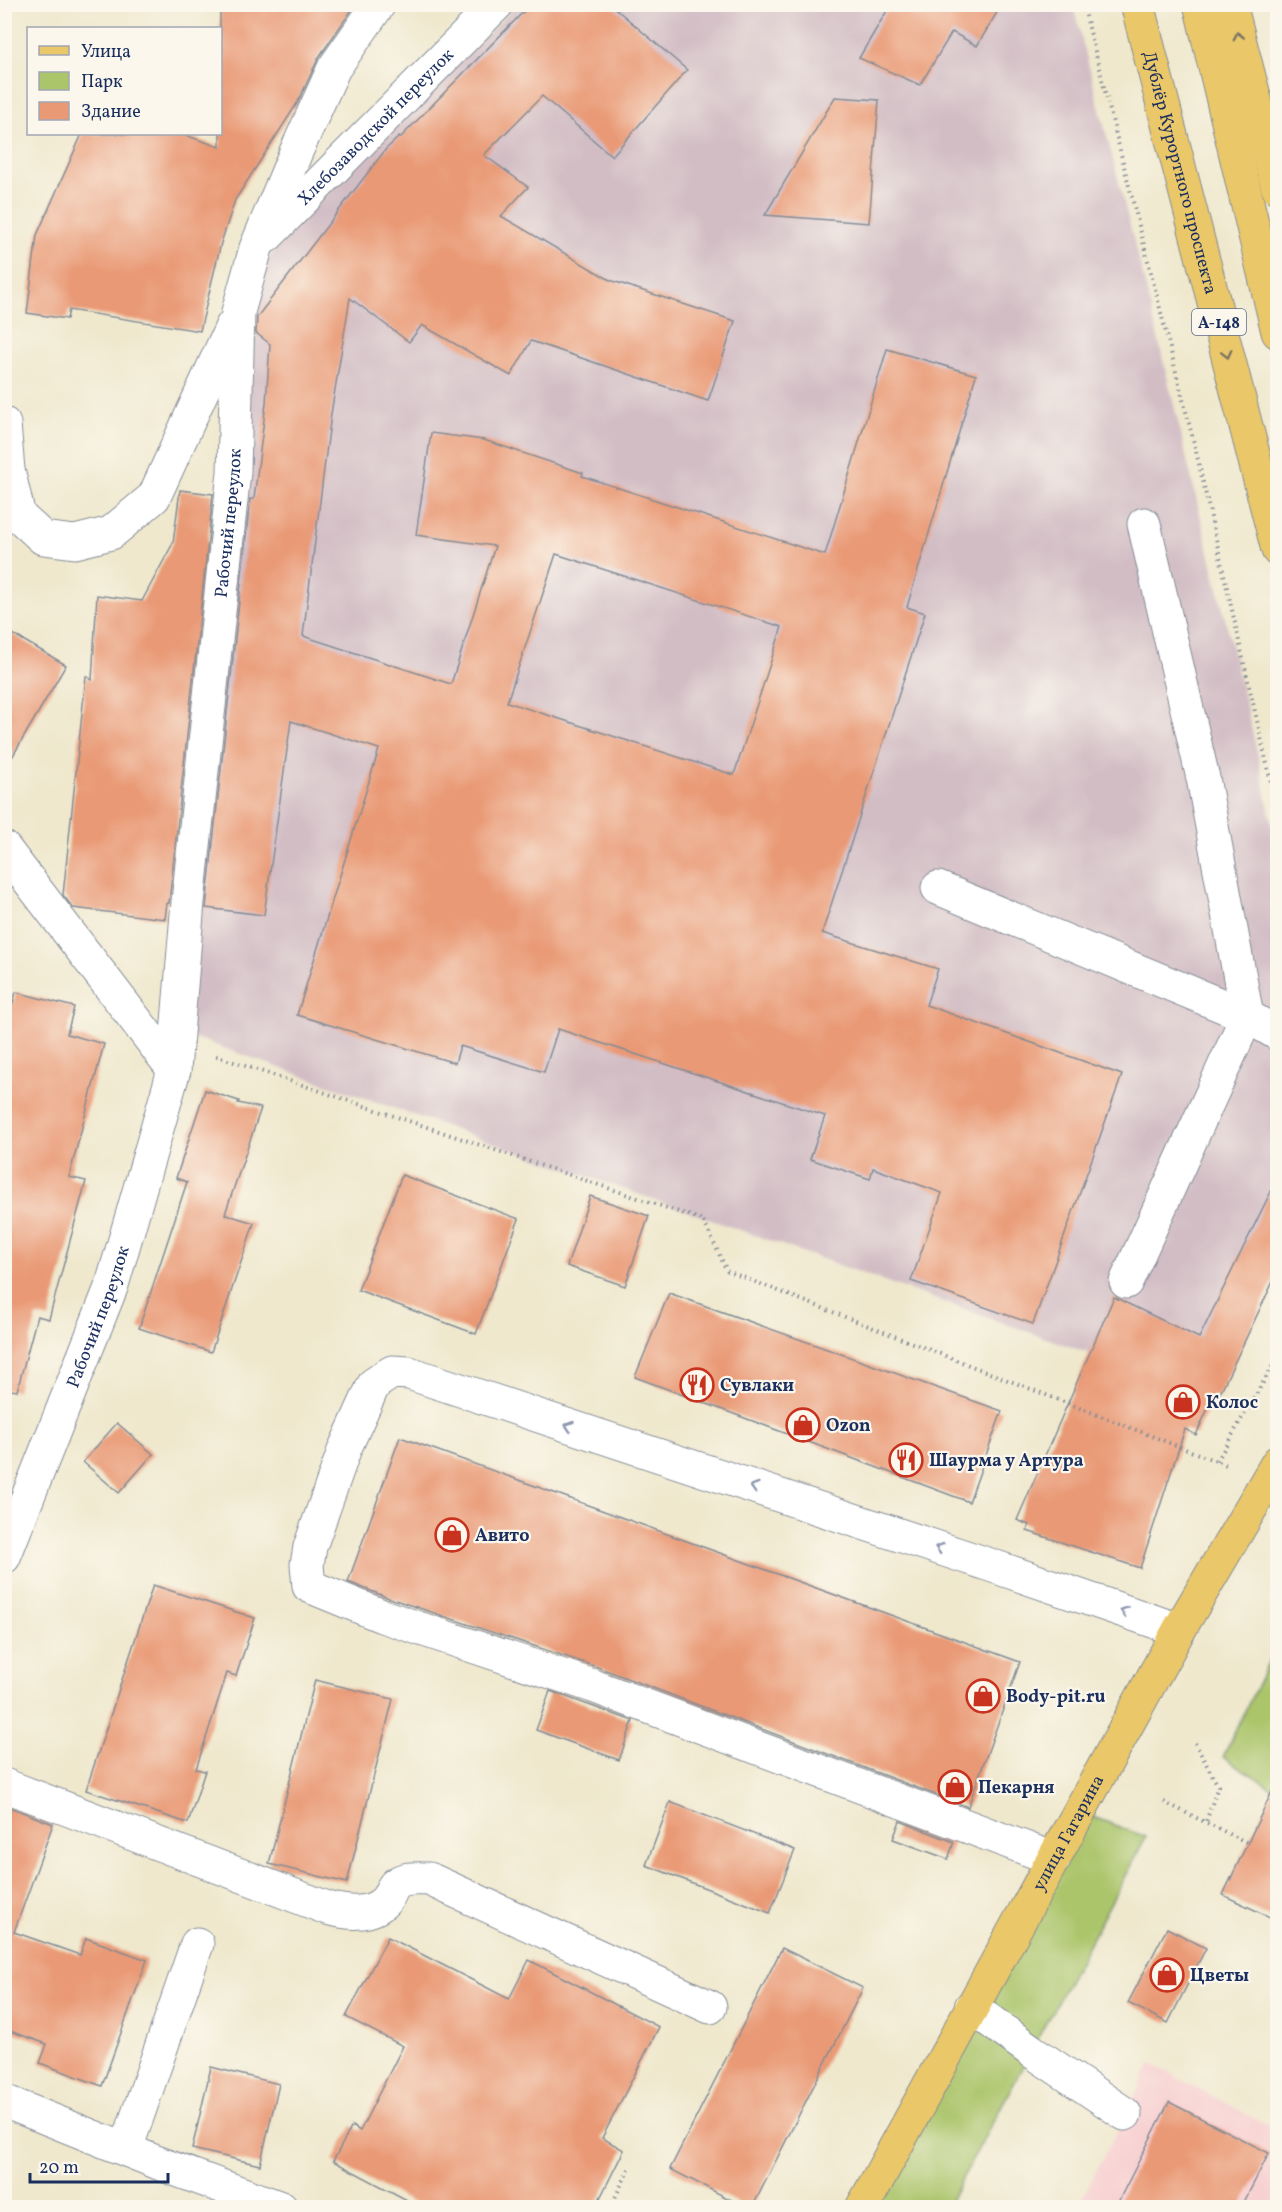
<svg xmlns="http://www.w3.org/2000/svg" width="1282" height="2212" viewBox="0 0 1282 2212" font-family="Vollkorn,serif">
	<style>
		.built { fill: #f7cfd0 }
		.industrial { fill: #d2bdc5 }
		.green { fill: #abc56b; stroke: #637a64; stroke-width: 1.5 }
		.building { fill: #e99974; fill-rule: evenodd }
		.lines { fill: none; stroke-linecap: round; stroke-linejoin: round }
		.minor-casing { stroke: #858c96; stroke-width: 35 }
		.major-casing { stroke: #858c96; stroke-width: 35 }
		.path { stroke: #858c96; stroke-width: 4; stroke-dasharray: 1.5 4.5; stroke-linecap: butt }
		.minor { stroke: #fff; stroke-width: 33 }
		.major { stroke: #eac769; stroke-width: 33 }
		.oneway { stroke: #787363 }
		.oneway2 { stroke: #8d97ae }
		.labels { text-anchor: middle; stroke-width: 4.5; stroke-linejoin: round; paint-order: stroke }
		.shield { fill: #fbf7ec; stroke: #5e6b89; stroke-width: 1.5 }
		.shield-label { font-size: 16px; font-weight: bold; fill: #1b2f5e }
		.street-label { font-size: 18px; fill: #1b2f5e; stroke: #fbf7ec }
		.poi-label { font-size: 18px; font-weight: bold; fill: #1b2f5e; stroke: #fbf7ec; text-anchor: start }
	</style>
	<rect width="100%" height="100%" fill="#fbf7ec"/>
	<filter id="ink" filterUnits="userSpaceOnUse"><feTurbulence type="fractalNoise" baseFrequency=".0167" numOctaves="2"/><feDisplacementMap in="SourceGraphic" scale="12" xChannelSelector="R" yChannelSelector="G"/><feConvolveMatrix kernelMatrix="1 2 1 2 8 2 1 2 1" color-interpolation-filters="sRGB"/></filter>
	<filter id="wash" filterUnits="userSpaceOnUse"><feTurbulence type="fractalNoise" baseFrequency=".008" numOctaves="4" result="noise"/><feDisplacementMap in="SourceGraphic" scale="24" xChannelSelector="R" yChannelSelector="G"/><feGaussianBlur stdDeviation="1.35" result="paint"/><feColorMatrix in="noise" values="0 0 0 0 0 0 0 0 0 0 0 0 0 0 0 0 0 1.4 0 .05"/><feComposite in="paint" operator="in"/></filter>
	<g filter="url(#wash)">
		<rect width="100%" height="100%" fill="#efe8cd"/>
		<!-- built -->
		<path class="built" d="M1151,2064L1277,2130V2207L1077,2208Z"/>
		<!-- industrial -->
		<path class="industrial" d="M516,5H1073L1143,276L1259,760L1277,849V1193L1179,1385L184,1034L246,324L264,263L301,219Z"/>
		<!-- green -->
		<g class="green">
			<path d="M1277,1644V1791L1223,1757Z"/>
			<path d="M1080,1812L1146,1837L947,2207L862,2208Z"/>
		</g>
		<g id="blocks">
			<!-- building -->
			<g class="building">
				<path d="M220,4H356L319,57L298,102L235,200L221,243L200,331L69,310L67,319L27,313L37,235L82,134H182L220,147Z"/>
				<path d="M531,4H610L687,70L612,156L542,96L484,155L528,187L501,216L610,280L735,321L708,401L531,341L511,376L422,325L409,342L350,298L331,414L303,636L451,684L495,546L416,535L431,433L484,440L583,473L582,476L825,555L887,349L976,375L907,607L925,613L822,933L938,969L926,1005L1122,1075L1033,1324L911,1281L942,1193L873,1168L870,1179L810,1159L825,1116L558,1029L544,1072L460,1046L455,1063L297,1015L379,749L291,721L264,915L206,908L250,499H254L266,403L270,344L256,333L257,317L386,149L399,137L400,138ZM556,554L782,627L734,775L507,702Z"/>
				<path d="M891,4H1002L977,46L952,32L920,85L859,58Z"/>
				<path d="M835,97L879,100L869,223L765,215Z"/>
				<path d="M180,490L213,494L169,903H167L165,919L73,908L63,895L86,676L92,680L97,595L142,601L173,543Z"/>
				<path d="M4,629L66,665L4,771Z"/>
				<path d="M16,992L74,1007L67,1034L104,1044L69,1177L86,1181L49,1319L37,1316L17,1391L4,1389V1000L13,1003Z"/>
				<path d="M205,1090L239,1101L238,1103L261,1108L225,1214L254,1223L211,1352L139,1328L187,1182L176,1178Z"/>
				<path d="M402,1175L519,1219L476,1334L358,1290Z"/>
				<path d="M1278,1177V1271L1218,1397L1214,1395L1196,1435L1185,1429L1140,1568L1027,1531L1029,1525L1017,1520L1114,1297L1199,1338Z"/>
				<path d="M590,1196L649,1216L625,1286L567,1266Z"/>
				<path d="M669,1293L1002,1411L969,1502L635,1377Z"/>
				<path d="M117,1423L153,1454L119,1493L83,1462Z"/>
				<path d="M400,1437L1020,1662L968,1807L600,1668L389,1598L348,1582Z"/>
				<path d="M153,1585L255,1618L236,1676L227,1673L196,1769L205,1771L188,1823L86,1790Z"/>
				<path d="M315,1680L393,1699L347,1883L269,1864Z"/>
				<path d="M550,1691L633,1721L619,1760L536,1730Z"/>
				<path d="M1278,1779V1921L1223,1895Z"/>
				<path d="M670,1802L795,1850L770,1913L646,1865Z"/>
				<path d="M4,1805L53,1824L14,1932L80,1955L86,1938L147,1960L102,2086L40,2063L47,2044L4,2029Z"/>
				<path d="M900,1821L954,1842L948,1859L893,1839Z"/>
				<path d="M1167,1928L1206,1948L1168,2023L1128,2003Z"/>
				<path d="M388,1937L509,1999L529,1960L659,2027L602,2138L624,2150L595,2208H422L333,2161L352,2126L360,2131L403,2046L346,2017Z"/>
				<path d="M782,1948L863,1988L752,2208H747L670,2169Z"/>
				<path d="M211,2067L279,2084L260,2165L192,2149Z"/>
				<path d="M1169,2102L1269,2153L1241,2208H1115Z"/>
			</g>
		</g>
	</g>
	<g filter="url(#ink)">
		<use href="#blocks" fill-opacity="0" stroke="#858c96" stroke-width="1.5"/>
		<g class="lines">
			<defs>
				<g id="minor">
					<path id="s1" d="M267,236L497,4"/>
					<path d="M4,424L8,470L19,516L43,538L75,542L111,533L154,497L232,326"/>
					<path d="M4,848L174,1070"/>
					<path d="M938,888L1247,1016L1278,1034"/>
					<path d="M1126,1282L1247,1016L1203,778L1144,524"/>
					<path id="s2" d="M4,1557L112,1285L174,1070L188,902L234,472L238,312L256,248L296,152L334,68L379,4"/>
					<path d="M4,1785L327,1908C346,1913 370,1917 385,1901C390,1896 391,1888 396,1884C405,1877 418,1879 429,1879L710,2007"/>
					<path d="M1054,1859L593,1686L382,1616L309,1586L307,1565L310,1547L345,1448L374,1384L392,1372L409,1373L990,1565L1179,1630"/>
					<path d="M971,2007L1030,2050L1125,2114"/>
					<path d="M4,2101L166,2166L281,2208"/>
					<path d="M126,2149L197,1944"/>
				</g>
				<g id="major">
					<path id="s3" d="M1137,4L1278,550"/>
					<path d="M1200,4L1278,332"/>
					<path d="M1230,4L1278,188"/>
					<path id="s4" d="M862,2208L1179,1630L1278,1462"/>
				</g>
			</defs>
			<!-- minor casing -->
			<use href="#minor" class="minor-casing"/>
			<!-- major casing -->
			<use href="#major" class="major-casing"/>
			<!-- path -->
			<g class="path">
				<path d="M1083,4L1196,451L1278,813"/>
				<path d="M216,1056L703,1220L727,1271L1229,1466"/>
				<path d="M1217,1461L1278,1357"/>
				<path d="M1195,1743L1218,1786L1206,1822"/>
				<path d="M1164,1802L1248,1843"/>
				<path d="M610,2208L629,2169"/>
			</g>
			<!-- minor -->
			<use href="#minor" class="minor"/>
			<!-- major -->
			<use href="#major" class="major"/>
		</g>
		<!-- one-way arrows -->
		<defs><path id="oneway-chevron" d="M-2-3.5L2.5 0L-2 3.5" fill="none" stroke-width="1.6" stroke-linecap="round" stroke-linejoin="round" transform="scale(1.5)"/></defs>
		<g class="oneway">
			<use href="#oneway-chevron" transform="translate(1238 36) rotate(-106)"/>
			<use href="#oneway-chevron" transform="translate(1227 354) rotate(76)"/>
		</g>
		<g class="oneway2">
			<use href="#oneway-chevron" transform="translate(569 1426) rotate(-162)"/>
			<use href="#oneway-chevron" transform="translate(754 1487) rotate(-162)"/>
			<use href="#oneway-chevron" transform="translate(939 1548) rotate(-162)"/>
			<use href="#oneway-chevron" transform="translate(1124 1611) rotate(-161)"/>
		</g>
	</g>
	<!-- icons -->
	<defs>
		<symbol id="restaurant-ring" viewBox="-11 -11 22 22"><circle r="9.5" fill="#fbf7ec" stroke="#c8321e" stroke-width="1.5"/><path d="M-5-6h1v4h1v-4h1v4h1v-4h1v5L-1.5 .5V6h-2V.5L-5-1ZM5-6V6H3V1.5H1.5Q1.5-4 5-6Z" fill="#c8321e"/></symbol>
		<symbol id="shop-ring" viewBox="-11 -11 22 22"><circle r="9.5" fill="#fbf7ec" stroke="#c8321e" stroke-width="1.5"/><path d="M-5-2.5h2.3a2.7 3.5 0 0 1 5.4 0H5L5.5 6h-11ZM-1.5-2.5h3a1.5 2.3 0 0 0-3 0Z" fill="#c8321e"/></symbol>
	</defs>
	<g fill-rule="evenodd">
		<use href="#restaurant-ring" x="678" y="1366" width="38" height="38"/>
		<use href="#shop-ring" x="1164" y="1383" width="38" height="38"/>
		<use href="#shop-ring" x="784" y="1406" width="38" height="38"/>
		<use href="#restaurant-ring" x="887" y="1441" width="38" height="38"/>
		<use href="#shop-ring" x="433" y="1516" width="38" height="38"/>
		<use href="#shop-ring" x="964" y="1677" width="38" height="38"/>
		<use href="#shop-ring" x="936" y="1768" width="38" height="38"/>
		<use href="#shop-ring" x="1148" y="1956" width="38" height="38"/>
	</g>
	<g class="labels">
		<!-- shield labels -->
		<rect class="shield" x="1192" y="309" width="54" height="26" rx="4.5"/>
		<g class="shield-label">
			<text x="1219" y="328">А-148</text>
		</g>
		<!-- street labels -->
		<g class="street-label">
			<text dy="6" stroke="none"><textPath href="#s1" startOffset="154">Хлебозаводской переулок</textPath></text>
			<text dy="6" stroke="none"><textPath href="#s3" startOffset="174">Дублёр Курортного проспекта</textPath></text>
			<text dy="6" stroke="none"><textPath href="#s2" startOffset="1066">Рабочий переулок</textPath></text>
			<text dy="6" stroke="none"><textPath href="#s2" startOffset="258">Рабочий переулок</textPath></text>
			<text dy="6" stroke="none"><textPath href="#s4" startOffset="428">улица Гагарина</textPath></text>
		</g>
		<!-- poi labels -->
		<g class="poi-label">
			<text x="720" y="1391">Сувлаки</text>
			<text x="1206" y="1408">Колос</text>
			<text x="826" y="1431">Ozon</text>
			<text x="929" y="1466">Шаурма у Артура</text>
			<text x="475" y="1541">Авито</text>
			<text x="1006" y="1702">Body-pit.ru</text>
			<text x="978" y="1793">Пекарня</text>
			<text x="1190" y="1981">Цветы</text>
		</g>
	</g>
	<!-- margin -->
	<rect width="1282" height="2212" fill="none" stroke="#fbf7ec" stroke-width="24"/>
	<!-- legend -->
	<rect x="27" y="27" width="195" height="108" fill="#fbf7ec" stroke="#a1a7b3" stroke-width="1.5"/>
	<rect x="39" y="46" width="30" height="9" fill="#eac769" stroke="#a1a7b3" stroke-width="1.5"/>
	<text x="81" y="57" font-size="18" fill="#1b2f5e">Улица</text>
	<rect x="39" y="72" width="30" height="18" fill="#abc56b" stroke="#a1a7b3" stroke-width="1.5"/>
	<text x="81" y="87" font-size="18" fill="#1b2f5e">Парк</text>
	<rect x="39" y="102" width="30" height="18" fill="#e99974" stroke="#a1a7b3" stroke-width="1.5"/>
	<text x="81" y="117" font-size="18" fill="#1b2f5e">Здание</text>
	<!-- scale -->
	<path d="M30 2173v9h138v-9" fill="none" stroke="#1b2f5e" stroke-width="3"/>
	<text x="39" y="2173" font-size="18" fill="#1b2f5e" stroke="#fbf7ec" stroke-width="4.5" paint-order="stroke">20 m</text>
</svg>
